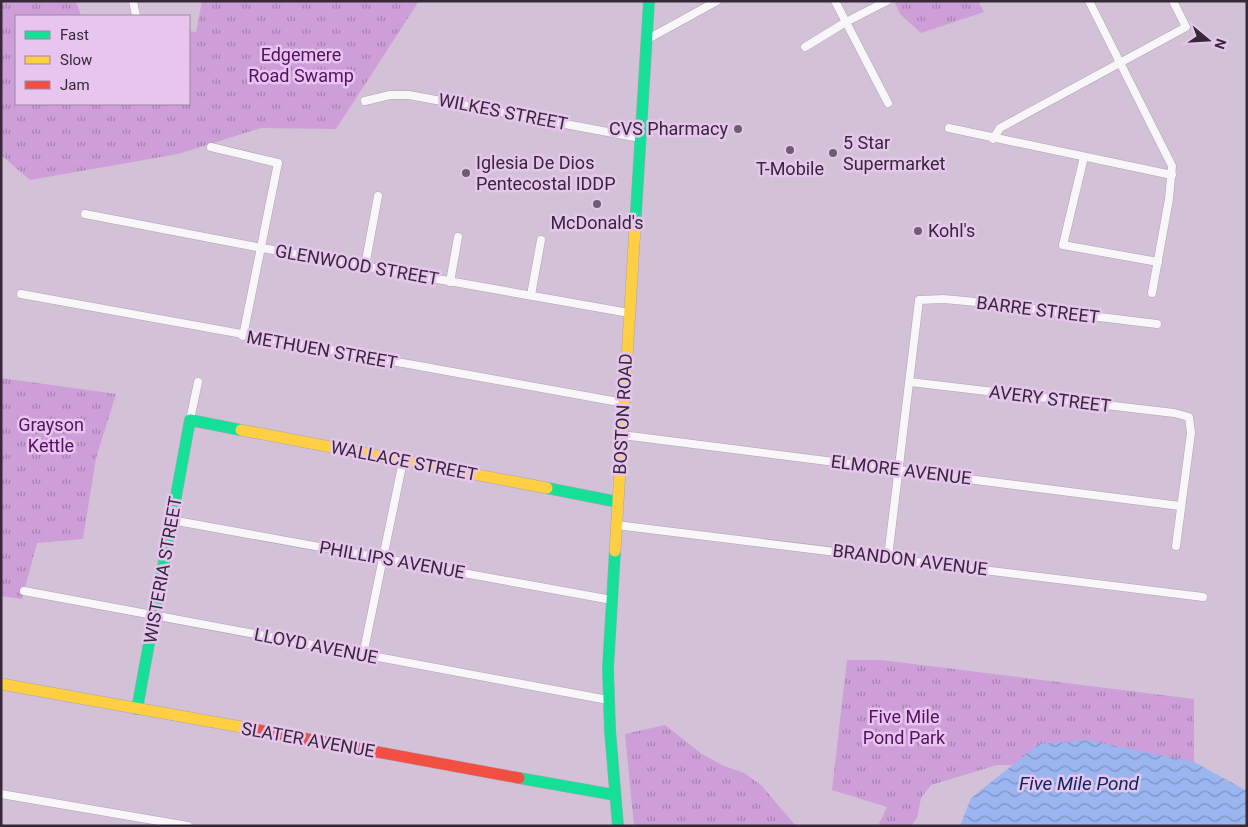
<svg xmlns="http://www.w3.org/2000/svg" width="1248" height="827" viewBox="0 0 1248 827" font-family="Roboto,sans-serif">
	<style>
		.grass { fill: url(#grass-tufts) }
		.water { fill: url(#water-waves) }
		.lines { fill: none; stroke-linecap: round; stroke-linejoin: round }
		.street-casing { stroke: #afa2b3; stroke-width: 9 }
		.fast-casing { stroke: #afa2b3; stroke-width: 12 }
		.slow-casing { stroke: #afa2b3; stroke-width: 12 }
		.jam-casing { stroke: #afa2b3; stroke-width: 12 }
		.street { stroke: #f8f6f9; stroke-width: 8 }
		.fast { stroke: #16e098; stroke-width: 11 }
		.slow { stroke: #ffcf43; stroke-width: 11 }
		.jam { stroke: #f24e42; stroke-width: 11 }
		.poi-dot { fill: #6c5e6f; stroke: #e7c5ee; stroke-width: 2 }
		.labels { text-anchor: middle; stroke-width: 5; stroke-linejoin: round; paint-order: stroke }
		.park-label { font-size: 18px; fill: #550f63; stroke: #e7c5ee }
		.street-label { font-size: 18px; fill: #352837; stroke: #e7c5ee }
		.poi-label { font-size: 18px; fill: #352837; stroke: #e7c5ee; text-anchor: start }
		.water-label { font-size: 19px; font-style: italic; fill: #082a63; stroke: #e7c5ee }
	</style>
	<defs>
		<pattern id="grass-tufts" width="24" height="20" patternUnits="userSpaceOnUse" patternTransform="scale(1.25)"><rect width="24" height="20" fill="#cd9ed8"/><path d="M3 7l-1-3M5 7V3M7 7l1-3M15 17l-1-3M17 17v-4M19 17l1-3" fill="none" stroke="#a781b0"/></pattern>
		<pattern id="water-waves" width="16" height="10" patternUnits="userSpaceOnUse" patternTransform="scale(1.25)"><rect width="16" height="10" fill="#9ab5f0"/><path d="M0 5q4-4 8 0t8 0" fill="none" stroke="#7e93c3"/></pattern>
	</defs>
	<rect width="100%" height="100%" fill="#d3c2d7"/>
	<!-- grass -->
	<g class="grass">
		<path d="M1,1H76L81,16H16V104H189V31L196,32L202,1H419L336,129L261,128L178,154L30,180L1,155Z"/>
		<path d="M894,1H978L984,12L921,33L900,14Z"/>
		<path d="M1,378L116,394L96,458L83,539L37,543L22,599L1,596Z"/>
		<path d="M847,660H882L1194,699V824L1039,766L997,765L931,785L921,798L917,818L911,826H878L887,807L832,790Z"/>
		<path d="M665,725L702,754L724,766L744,773L761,785L796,826H634L625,734Z"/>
	</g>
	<!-- water -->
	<path class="water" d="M1087,740L1194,762L1247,791V826H960L971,798L1039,744Z"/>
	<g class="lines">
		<defs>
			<g id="street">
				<path d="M133,1L136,16"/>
				<path d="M835,1L888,103"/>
				<path d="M1089,1L1172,166L1169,199L1152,293"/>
				<path d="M646,40L717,1"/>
				<path d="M805,47L846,22L887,1"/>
				<path d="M365,101L390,95H409L640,138"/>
				<path d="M949,128L1172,175"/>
				<path d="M993,139L1000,128L1186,27L1173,1"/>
				<path d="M211,147L278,163L243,336"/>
				<path d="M1084,157L1063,245L1158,262"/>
				<path d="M85,214L262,248L629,313"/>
				<path d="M365,266L378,196"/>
				<path d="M450,282L458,237"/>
				<path d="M21,294L624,403"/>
				<path d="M531,295L541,240"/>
				<path d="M910,382L1174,413L1189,417L1191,433L1176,546"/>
				<path d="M190,420L198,382"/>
				<path d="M622,435L1180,506"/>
				<path d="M171,520L612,600"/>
				<path d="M616,525L1203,597"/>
				<path d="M888,557L919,300L944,299L976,302L1157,324"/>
				<path d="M24,591L608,700"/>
				<path d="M363,655L403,461"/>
				<path d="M1,794L188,826"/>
			</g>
			<g id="fast">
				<path d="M635,228L649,1"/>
				<path d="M547,488L618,502"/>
				<path d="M615,551L608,668L610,730L618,826"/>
				<path d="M137,709L190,420L241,430"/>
				<path d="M519,778L615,795"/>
			</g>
			<g id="slow">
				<path d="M241,430L547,488"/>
				<path d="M615,551L635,228"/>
				<path d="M1,684L258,730"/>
			</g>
			<path id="jam" d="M258,730L519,778"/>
		</defs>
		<!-- street casing -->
		<use href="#street" class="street-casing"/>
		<!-- fast casing -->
		<use href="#fast" class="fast-casing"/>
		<!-- slow casing -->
		<use href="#slow" class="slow-casing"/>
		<!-- jam casing -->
		<use href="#jam" class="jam-casing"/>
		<!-- street -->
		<use href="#street" class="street"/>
		<!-- fast -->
		<use href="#fast" class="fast"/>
		<!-- slow -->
		<use href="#slow" class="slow"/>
		<!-- jam -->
		<use href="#jam" class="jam"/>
	</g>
	<!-- markers -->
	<g class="poi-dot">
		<circle cx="738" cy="129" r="5"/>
		<circle cx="790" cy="150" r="5"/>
		<circle cx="833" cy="153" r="5"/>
		<circle cx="466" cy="173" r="5"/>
		<circle cx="597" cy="204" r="5"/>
		<circle cx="918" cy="231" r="5"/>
	</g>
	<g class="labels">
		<!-- park labels -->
		<g class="park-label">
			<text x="301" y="61">Edgemere<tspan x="301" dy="21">Road Swamp</tspan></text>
			<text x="51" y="431">Grayson<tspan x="51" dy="21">Kettle</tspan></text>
			<text x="904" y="723">Five Mile<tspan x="904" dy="21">Pond Park</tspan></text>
		</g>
		<!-- street labels -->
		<g class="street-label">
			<text transform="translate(503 112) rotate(11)" y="6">WILKES STREET</text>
			<text transform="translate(357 265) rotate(10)" y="6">GLENWOOD STREET</text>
			<text transform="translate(1038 310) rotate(7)" y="6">BARRE STREET</text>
			<text transform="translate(322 350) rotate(10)" y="6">METHUEN STREET</text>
			<text transform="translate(1050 399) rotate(7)" y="6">AVERY STREET</text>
			<text transform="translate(623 414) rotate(-87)" y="6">BOSTON ROAD</text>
			<text transform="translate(404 461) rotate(11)" y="6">WALLACE STREET</text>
			<text transform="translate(901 470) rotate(7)" y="6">ELMORE AVENUE</text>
			<text transform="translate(392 560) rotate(10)" y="6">PHILLIPS AVENUE</text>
			<text transform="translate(910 560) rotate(7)" y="6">BRANDON AVENUE</text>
			<text transform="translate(163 570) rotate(-80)" y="6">WISTERIA STREET</text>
			<text transform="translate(316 646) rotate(11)" y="6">LLOYD AVENUE</text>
			<text transform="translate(308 740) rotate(10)" y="6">SLATER AVENUE</text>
		</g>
		<!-- poi labels -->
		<g class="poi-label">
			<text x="728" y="135" text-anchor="end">CVS Pharmacy</text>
			<text x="843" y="149">5 Star<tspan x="843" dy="21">Supermarket</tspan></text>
			<text x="476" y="169">Iglesia De Dios<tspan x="476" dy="21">Pentecostal IDDP</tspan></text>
			<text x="790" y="175" text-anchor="middle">T-Mobile</text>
			<text x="597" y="229" text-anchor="middle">McDonald's</text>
			<text x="928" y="237">Kohl's</text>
		</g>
		<!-- water labels -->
		<g class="water-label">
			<text x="1079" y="790">Five Mile Pond</text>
		</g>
	</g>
	<!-- border -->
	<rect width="1248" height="827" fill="none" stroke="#352837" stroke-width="5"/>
	<!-- legend -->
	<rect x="15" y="15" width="175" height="90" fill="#e7c5ee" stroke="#a086a5"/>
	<rect x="25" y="31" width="25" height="8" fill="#16e098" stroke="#a086a5"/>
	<text x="60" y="40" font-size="15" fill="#352837">Fast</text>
	<rect x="25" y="56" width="25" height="8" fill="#ffcf43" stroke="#a086a5"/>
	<text x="60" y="65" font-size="15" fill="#352837">Slow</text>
	<rect x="25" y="81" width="25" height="8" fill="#f24e42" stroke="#a086a5"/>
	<text x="60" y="90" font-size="15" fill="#352837">Jam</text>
	<!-- north arrow -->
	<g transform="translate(1208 40) rotate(108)" stroke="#e7c5ee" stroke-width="4" paint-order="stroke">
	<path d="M0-4L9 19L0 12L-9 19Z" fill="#352837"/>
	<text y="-8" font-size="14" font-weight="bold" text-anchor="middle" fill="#352837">N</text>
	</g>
</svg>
